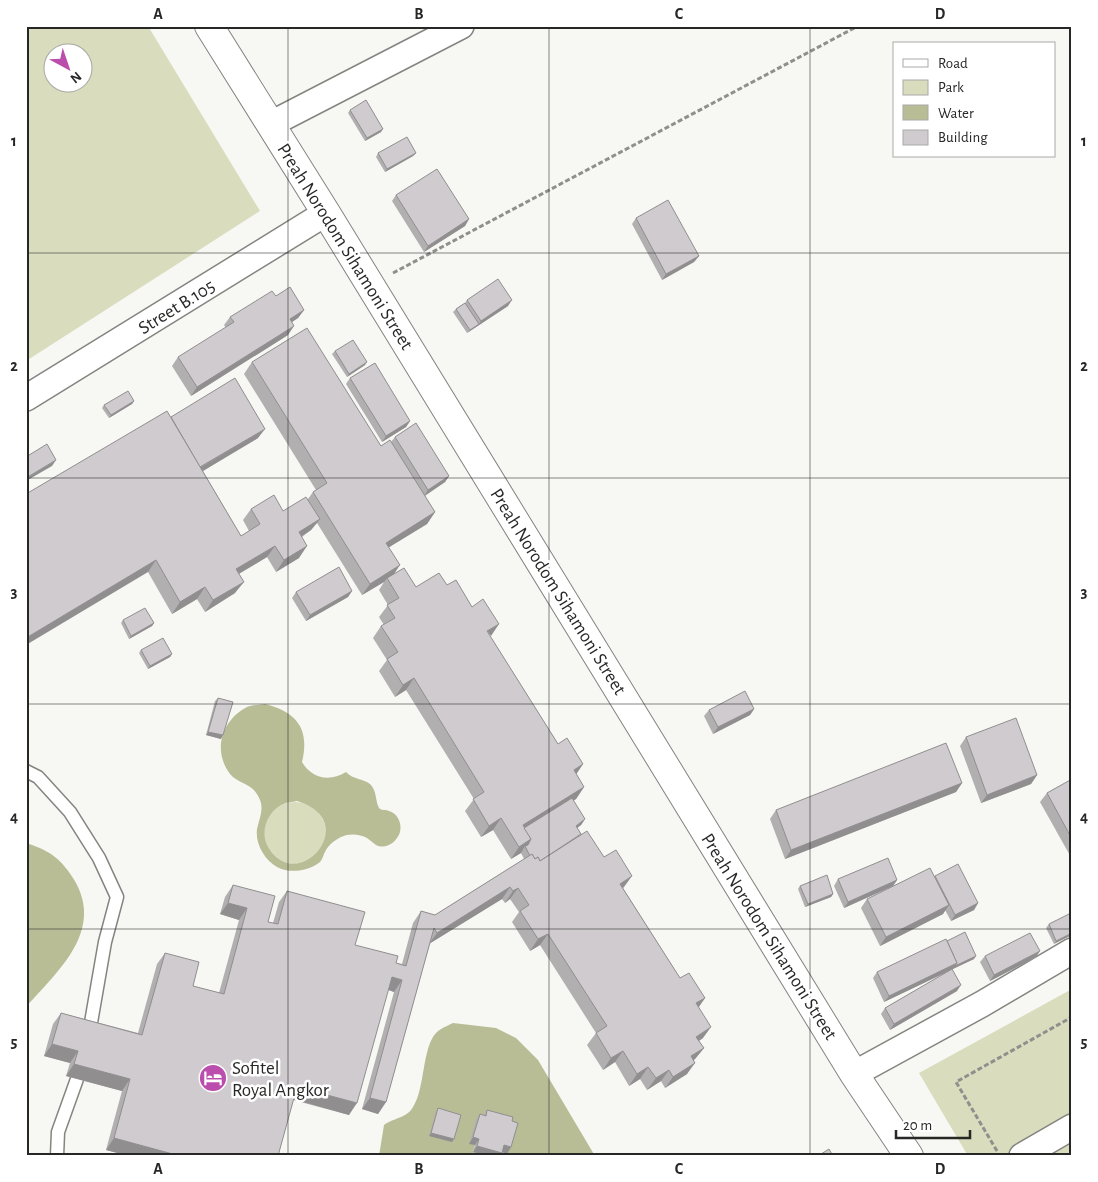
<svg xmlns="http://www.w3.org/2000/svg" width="1098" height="1182" viewBox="0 0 1098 1182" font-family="'Alegreya Sans',sans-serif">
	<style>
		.green { fill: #d9dcbd; fill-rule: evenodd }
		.water { fill: #b9bd95; fill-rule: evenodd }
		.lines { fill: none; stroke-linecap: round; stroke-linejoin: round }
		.lane-casing { stroke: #848480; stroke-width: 15 }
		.street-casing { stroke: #848480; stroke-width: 28 }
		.secondary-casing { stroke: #848480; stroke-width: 30 }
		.path { stroke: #8f908d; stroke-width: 3; stroke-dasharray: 5 2.5; stroke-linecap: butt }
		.lane { stroke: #fff; stroke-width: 12 }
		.street { stroke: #fff; stroke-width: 25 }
		.secondary { stroke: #fff; stroke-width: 28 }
		.wall { fill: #b2afb1 }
		.shaded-wall { fill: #918e90 }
		.building { fill: #cfcbce; stroke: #918e90 }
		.grid { fill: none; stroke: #272726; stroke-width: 1; stroke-opacity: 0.55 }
		.labels { text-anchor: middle; stroke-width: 5; stroke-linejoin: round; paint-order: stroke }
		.street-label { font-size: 19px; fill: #272726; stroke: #fff }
		.poi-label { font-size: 19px; fill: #272726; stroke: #fff; text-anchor: start }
		.neatline { fill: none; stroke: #272726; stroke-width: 2 }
		.grid-label { font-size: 16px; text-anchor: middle; font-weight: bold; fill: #272726 }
	</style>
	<rect width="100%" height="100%" fill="#f7f8f3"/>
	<!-- green -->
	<g class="green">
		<path d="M26,26H148L260,211L26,361ZM52,52H82V82H52Z"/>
		<circle cx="295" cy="833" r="31"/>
		<path d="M1072,989V1156H968L919,1073Z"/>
	</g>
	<!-- water -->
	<g class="water">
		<path d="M265,704C297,712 310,729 302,762C312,779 330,782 346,772C353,780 364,778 371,785C377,792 375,800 379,808C382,811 385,809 389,811C398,814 402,823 400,832C397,842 386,850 376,845C373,843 370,840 367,838C360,834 349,833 341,837C335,840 328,845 325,852C323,855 323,859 320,862C309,871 290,874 277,867C265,860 255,844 257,829C259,819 264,810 260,800C253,782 239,785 230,774C212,750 222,720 247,707C252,705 259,705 265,704ZM297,801C364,821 297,897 268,847C259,831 268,809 286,803C289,802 294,802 297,801Z"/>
		<path d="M29,844C50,851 61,859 73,878C106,930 58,971 26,1007V845Z"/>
		<path d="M453,1023L496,1028L516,1038L538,1060L595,1156H499L500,1151L507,1153L469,1143L475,1145L473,1152L487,1156H379L384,1125C393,1118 407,1118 413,1107C425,1089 422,1048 436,1033C441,1028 447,1026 453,1023Z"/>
	</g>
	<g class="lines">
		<defs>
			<g id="lane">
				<path d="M26,771L38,777L70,812L99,858L117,897L105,942L89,1034"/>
				<path d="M57,1156L58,1132L77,1079"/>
			</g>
			<g id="street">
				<path d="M271,124L461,26"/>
				<path d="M26,398L326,213"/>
				<path d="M854,1074L982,1004L1072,951"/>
				<path d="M1022,1156L1072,1127"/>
			</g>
			<path id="secondary" d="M209,26L326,213L854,1074L909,1156"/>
		</defs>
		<!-- lane casing -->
		<use href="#lane" class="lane-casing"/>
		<!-- street casing -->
		<use href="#street" class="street-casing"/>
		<!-- secondary casing -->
		<use href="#secondary" class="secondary-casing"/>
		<!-- path -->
		<g class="path">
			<path d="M393,273L858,26"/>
			<path d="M997,1151L956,1082L1072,1017"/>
		</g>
		<!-- lane -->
		<use href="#lane" class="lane"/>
		<!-- street -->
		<use href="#street" class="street"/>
		<!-- secondary -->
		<use href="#secondary" class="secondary"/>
	</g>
	<!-- wall -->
	<g class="wall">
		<path d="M350,110L381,132L365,141L348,113Z"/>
		<path d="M378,153H416L413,156L385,172L376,157Z"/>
		<path d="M396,195L469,219L465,226L424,252L392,201Z"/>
		<path d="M636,218L699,256L694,262L662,280L632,224Z"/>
		<path d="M276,296L304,310L298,318L292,322L288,335L191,396L172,366L178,357L226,328L224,325L230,317Z"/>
		<path d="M467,300L508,306L467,333L453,312L456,309L465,303Z"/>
		<path d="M335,351L365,365L347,377L332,354Z"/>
		<path d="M252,362L381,446L391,442L395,437L449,476L445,482L425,496L435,512L427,524L389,547L394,573L416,587L447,585L490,636L558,744L583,764L576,774L584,787L576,799L573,801L585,819L581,825L577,828L581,834L604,857L624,887L623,888L680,978L705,998L699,1007L703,1038L699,1041L704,1048L695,1059L694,1060L687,1074L665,1088L661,1081L647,1090L640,1079L629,1086L615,1062L603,1070L587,1045L596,1033L540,945L530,951L512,922L519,912L510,899L505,903L502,899L430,943L386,1102L378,1114L362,1109L394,992L388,990L349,1115L293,1100L278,1156H129L106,1150L122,1091L66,1076L70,1063L44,1056L53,1024L61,1013L138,1033L157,964L165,953L193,986L219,993L239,920L220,914L225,897L233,885L268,922L273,923L279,902L287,891L355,945L396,963L402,964L413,923L421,911L435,915L524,859L521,853L511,859L493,830L481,837L465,811L474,799L406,690L395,697L379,671L387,660L373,638L381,626L384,625L379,617L388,605L379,590L384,582L362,595L317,523L311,530L302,537L299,558L276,572L267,557L239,574L235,593L205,612L197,599L172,614L148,572L171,417L258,438L203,471L241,536L249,531L243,520L251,509L283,511L308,499L313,492L316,490L244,374Z"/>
		<path d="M350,378L410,421L406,427L382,442L346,384Z"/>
		<path d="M134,401L132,404L109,418L102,408L104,405Z"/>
		<path d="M352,591L348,597L306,621L292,598L296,592Z"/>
		<path d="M123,620L154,623L152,626L129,639L121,623Z"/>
		<path d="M141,650L172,654L170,657L148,669L139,653Z"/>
		<path d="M218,698L221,739L206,735L215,701Z"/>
		<path d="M754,709L750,715L713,734L704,716L709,710Z"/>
		<path d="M966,737L1037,775L1031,784L981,803L960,746Z"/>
		<path d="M1072,779V859L1040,802L1047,793Z"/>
		<path d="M962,783L956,792L785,859L770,819L776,810Z"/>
		<path d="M934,876L978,903L974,910L951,921L945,910L943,914L880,946L861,908L867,899Z"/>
		<path d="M838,879L897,880L893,886L844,908L834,886Z"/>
		<path d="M800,886L833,894L831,897L805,907L798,889Z"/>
		<path d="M1072,919L1054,944L1046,928L1049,924Z"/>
		<path d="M947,941L974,959L952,969L957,991L890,1030L881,1014L885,1008L951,970L884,1002L873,978L877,972Z"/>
		<path d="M985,956L1036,957L990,981L980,962Z"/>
		<path d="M438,1108L454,1139L452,1142L429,1136L436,1111Z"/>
		<path d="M487,1110L512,1121L511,1147L507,1154L502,1152L500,1156H487L473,1152L475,1145L469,1144L476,1120L480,1114L484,1115Z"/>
	</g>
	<!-- shaded-wall -->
	<g class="shaded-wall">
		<path d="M383,129L381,132L365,141L367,138Z"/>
		<path d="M416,153L413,156L385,172L387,169Z"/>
		<path d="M469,219L465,226L424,252L428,246Z"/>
		<path d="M699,256L694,262L662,280L666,274Z"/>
		<path d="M512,300L508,306L467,333L470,330L479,324L481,321Z"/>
		<path d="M304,310L298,318L283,328L290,319Z"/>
		<path d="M294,326L288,335L191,396L197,387Z"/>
		<path d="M367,362L365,365L347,377L349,374Z"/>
		<path d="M134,401L132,404L109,418L111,415Z"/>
		<path d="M410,421L406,427L382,442L386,436Z"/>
		<path d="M265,429L258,438L191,478L198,469Z"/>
		<path d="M56,460L52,466L26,481V478Z"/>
		<path d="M449,476L445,482L424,496L428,490Z"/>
		<path d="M435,512L427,524L378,554L386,543Z"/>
		<path d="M320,519L311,530L291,543L299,532Z"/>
		<path d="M275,546L267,557L228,580L236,569Z"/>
		<path d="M307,546L299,558L276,572L284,560Z"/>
		<path d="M156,560L148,572L26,645V638Z"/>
		<path d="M400,565L392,577L387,578L384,582L362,595L370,584Z"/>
		<path d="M244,582L235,593L205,612L213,600Z"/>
		<path d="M205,587L197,599L172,614L180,602Z"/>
		<path d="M352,591L348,597L306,621L310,615Z"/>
		<path d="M154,623L152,626L129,639L131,636Z"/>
		<path d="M499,624L491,636L487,631Z"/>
		<path d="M172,654L170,657L148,669L150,666Z"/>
		<path d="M414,678L406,690L395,697L403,685Z"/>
		<path d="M754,709L750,715L713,734L718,727Z"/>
		<path d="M208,732L223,735L221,739L206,735Z"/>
		<path d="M583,764L575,776L574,770Z"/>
		<path d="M1037,775L1031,784L981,803L987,795Z"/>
		<path d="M962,783L956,792L785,859L791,850Z"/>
		<path d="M584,787L576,799L520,833L523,825Z"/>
		<path d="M501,818L493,830L481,837L489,826Z"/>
		<path d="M585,819L581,825L572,832L576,826Z"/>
		<path d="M531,839L526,848L525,846L521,853L511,859L519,847Z"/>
		<path d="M632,876L624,887L612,895L620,884Z"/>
		<path d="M897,880L893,886L844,908L848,902Z"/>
		<path d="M510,887L502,899L429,944L437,933Z"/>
		<path d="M518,888L510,899L505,903L513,891Z"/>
		<path d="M833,894L831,897L805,907L808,904Z"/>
		<path d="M228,903L247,908L239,920L220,914Z"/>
		<path d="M978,903L974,910L951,921L955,915Z"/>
		<path d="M949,905L943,914L880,946L886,937Z"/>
		<path d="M1072,933V935L1054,944L1056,941Z"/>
		<path d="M548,934L540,945L530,951L538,939Z"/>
		<path d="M1040,951L1036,957L990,981L994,975Z"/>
		<path d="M976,956L974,959L884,1002L889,996L957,963Z"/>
		<path d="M392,977L402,980L394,992L384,988Z"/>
		<path d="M961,985L957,991L890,1030L894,1024Z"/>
		<path d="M705,998L697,1009L696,1003Z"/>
		<path d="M711,1027L703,1038L688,1048L696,1037Z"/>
		<path d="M52,1044L78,1051L70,1063L44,1056Z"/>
		<path d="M704,1048L695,1059L683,1067L691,1056Z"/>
		<path d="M623,1051L615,1062L603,1070L611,1058Z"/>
		<path d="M695,1063L687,1074L665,1088L673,1077Z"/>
		<path d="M74,1064L130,1079L122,1091L66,1076Z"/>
		<path d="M648,1067L640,1079L629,1086L637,1074Z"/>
		<path d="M669,1070L661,1081L647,1090L656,1078Z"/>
		<path d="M297,1087L357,1103L349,1115L289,1098Z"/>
		<path d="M370,1098L386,1102L378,1114L362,1109Z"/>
		<path d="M431,1133L454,1139L452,1142L429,1136Z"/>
		<path d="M473,1137L479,1139L475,1145L469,1144Z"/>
		<path d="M114,1138L180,1156H129L106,1150Z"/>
		<path d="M504,1145L511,1147L507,1154L500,1151Z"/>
		<path d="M477,1146L502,1153L500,1156H487L473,1152Z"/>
	</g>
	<!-- building -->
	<g class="building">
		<path d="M366,100L383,129L367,138L350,110Z"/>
		<path d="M407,137L416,153L387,169L378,153Z"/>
		<path d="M437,169L469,219L428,246L396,195Z"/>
		<path d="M668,200L699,256L666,274L636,218Z"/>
		<path d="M498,279L512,300L481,321L467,300Z"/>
		<path d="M290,287L304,310L290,319L294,326L197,387L178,357L234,322L230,317L272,291L276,296Z"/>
		<path d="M465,303L479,324L470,330L456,309Z"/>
		<path d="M307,328L381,446L390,440L435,512L386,543L400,565L370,584L313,492L327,483L252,362Z"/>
		<path d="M353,340L367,362L349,374L335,351Z"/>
		<path d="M375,363L410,421L386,436L350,378Z"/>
		<path d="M235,378L265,429L200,467L171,417Z"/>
		<path d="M128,391L134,401L111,415L104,405Z"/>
		<path d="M167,411L241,536L260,524L251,509L274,495L283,511L306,497L320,519L299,532L307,546L284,560L275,546L236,569L244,582L213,600L205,587L180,602L156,560L26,638V494Z"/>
		<path d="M416,423L449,476L428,490L395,437Z"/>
		<path d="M47,444L56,460L26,478V457Z"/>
		<path d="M339,567L352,591L310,615L296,592Z"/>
		<path d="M404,568L416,587L439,573L447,585L456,580L472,607L483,599L499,624L487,631L558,744L567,738L583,764L574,770L584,787L523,825L531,839L519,847L501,818L489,826L473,799L484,792L414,678L403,685L387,659L398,652L381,626L395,618L387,605L399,598L387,578Z"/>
		<path d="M145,608L154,623L131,636L123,620Z"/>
		<path d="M163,638L172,654L150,666L141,650Z"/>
		<path d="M745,691L754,709L718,727L709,710Z"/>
		<path d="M218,698L233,702L223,735L208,732Z"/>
		<path d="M1016,718L1037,775L987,795L966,737Z"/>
		<path d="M946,743L962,783L791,850L776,810Z"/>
		<path d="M1072,779V839L1047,793Z"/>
		<path d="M572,798L585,819L576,826L581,834L540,861L538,857L535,859L532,854L530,856L525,846L528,845L531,839L524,828Z"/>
		<path d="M587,831L604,857L616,850L632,876L620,884L680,978L689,973L705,998L696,1003L711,1027L696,1037L704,1048L691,1056L695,1063L673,1077L669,1070L656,1078L648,1067L637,1074L623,1051L611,1058L596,1033L607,1026L548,934L538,939L520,911L529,905L518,888L513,891L510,887L437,933L434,928L386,1102L370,1098L402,980L392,977L357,1103L297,1087L278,1156H180L114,1138L130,1079L74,1064L78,1051L52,1044L61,1013L142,1035L165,953L199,962L193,986L224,994L247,908L228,903L233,885L275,896L268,922L278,924L287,891L365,912L355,945L398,956L396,963L406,966L421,911L435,915L532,854L535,859L538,857L540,861Z"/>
		<path d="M888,858L897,880L848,902L838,879Z"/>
		<path d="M958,864L978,903L955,915L935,876Z"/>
		<path d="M930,868L949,905L886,937L867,899Z"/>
		<path d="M827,875L833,894L808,904L800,886Z"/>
		<path d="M1069,914L1072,919V933L1056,941L1049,924Z"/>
		<path d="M965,932L976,956L955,966L957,963L947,941Z"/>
		<path d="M1030,933L1040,951L994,975L985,956Z"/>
		<path d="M946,939L957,963L889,996L877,972Z"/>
		<path d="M952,969L961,985L894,1024L885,1008Z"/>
		<path d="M438,1108L461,1115L454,1139L431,1133Z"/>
		<path d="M487,1110L513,1117L512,1121L518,1123L511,1147L504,1145L502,1153L477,1146L479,1139L473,1137L480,1114L486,1116Z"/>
		<path d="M829,1149L833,1156H818Z"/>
	</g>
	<!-- grid -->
	<path class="grid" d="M288,26V1156M549,26V1156M810,26V1156M26,253H1072M26,478H1072M26,704H1072M26,929H1072"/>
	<!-- icons -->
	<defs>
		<symbol id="hotel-disc" viewBox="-11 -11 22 22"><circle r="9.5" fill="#bb4eac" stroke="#fff"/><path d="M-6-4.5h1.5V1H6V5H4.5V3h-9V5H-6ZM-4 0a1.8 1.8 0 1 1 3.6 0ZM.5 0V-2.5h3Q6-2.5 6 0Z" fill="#fff"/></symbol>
	</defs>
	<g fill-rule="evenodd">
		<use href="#hotel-disc" x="197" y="1062" width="32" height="32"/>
	</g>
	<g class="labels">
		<!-- street labels -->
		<g class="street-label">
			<text transform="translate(346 246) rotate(58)" y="7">Preah Norodom Sihamoni Street</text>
			<text transform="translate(176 306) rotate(-32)" y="7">Street B.105</text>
			<text transform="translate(559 591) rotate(58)" y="7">Preah Norodom Sihamoni Street</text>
			<text transform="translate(770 936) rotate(58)" y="7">Preah Norodom Sihamoni Street</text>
		</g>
		<!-- poi labels -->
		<g class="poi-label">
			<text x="232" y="1074">Sofitel<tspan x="232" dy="22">Royal Angkor</tspan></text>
		</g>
	</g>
	<!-- border -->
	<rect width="1098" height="1182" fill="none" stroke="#ffffff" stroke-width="55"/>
	<!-- legend -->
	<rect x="893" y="42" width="162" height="115" fill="#ffffff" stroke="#a9a9a8"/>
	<rect x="903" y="59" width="25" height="8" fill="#ffffff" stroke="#a9a9a8"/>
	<text x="938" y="68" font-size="15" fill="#272726">Road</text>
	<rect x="903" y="80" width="25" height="15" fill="#d9dcbd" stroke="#a9a9a8"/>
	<text x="938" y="92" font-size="15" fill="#272726">Park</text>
	<rect x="903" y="105" width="25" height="15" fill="#b9bd95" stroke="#a9a9a8"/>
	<text x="938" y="118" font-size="15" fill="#272726">Water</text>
	<rect x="903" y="130" width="25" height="15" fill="#cfcbce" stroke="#a9a9a8"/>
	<text x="938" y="142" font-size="15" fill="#272726">Building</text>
	<!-- north arrow -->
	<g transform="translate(68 68) rotate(140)"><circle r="24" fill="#ffffff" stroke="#a9a9a8"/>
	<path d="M0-4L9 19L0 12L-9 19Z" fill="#bb4eac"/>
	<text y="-8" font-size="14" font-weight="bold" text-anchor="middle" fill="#272726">N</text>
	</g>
	<!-- scale -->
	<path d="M896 1130v8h74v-8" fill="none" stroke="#272726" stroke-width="2.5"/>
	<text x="903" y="1130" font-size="15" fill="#272726" stroke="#ffffff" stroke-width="4" paint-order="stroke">20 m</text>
	<rect x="28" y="28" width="1042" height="1126" class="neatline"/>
	<g class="grid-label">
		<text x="158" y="19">A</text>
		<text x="419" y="19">B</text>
		<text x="679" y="19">C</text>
		<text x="940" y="19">D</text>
		<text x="14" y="146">1</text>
		<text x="1084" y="146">1</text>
		<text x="14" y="371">2</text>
		<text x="1084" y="371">2</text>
		<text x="14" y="597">3</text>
		<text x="1084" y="597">3</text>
		<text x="14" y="822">4</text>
		<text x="1084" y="822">4</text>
		<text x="14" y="1047">5</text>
		<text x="1084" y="1047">5</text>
		<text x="158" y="1174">A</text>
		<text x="419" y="1174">B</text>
		<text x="679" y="1174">C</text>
		<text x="940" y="1174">D</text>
	</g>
</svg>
